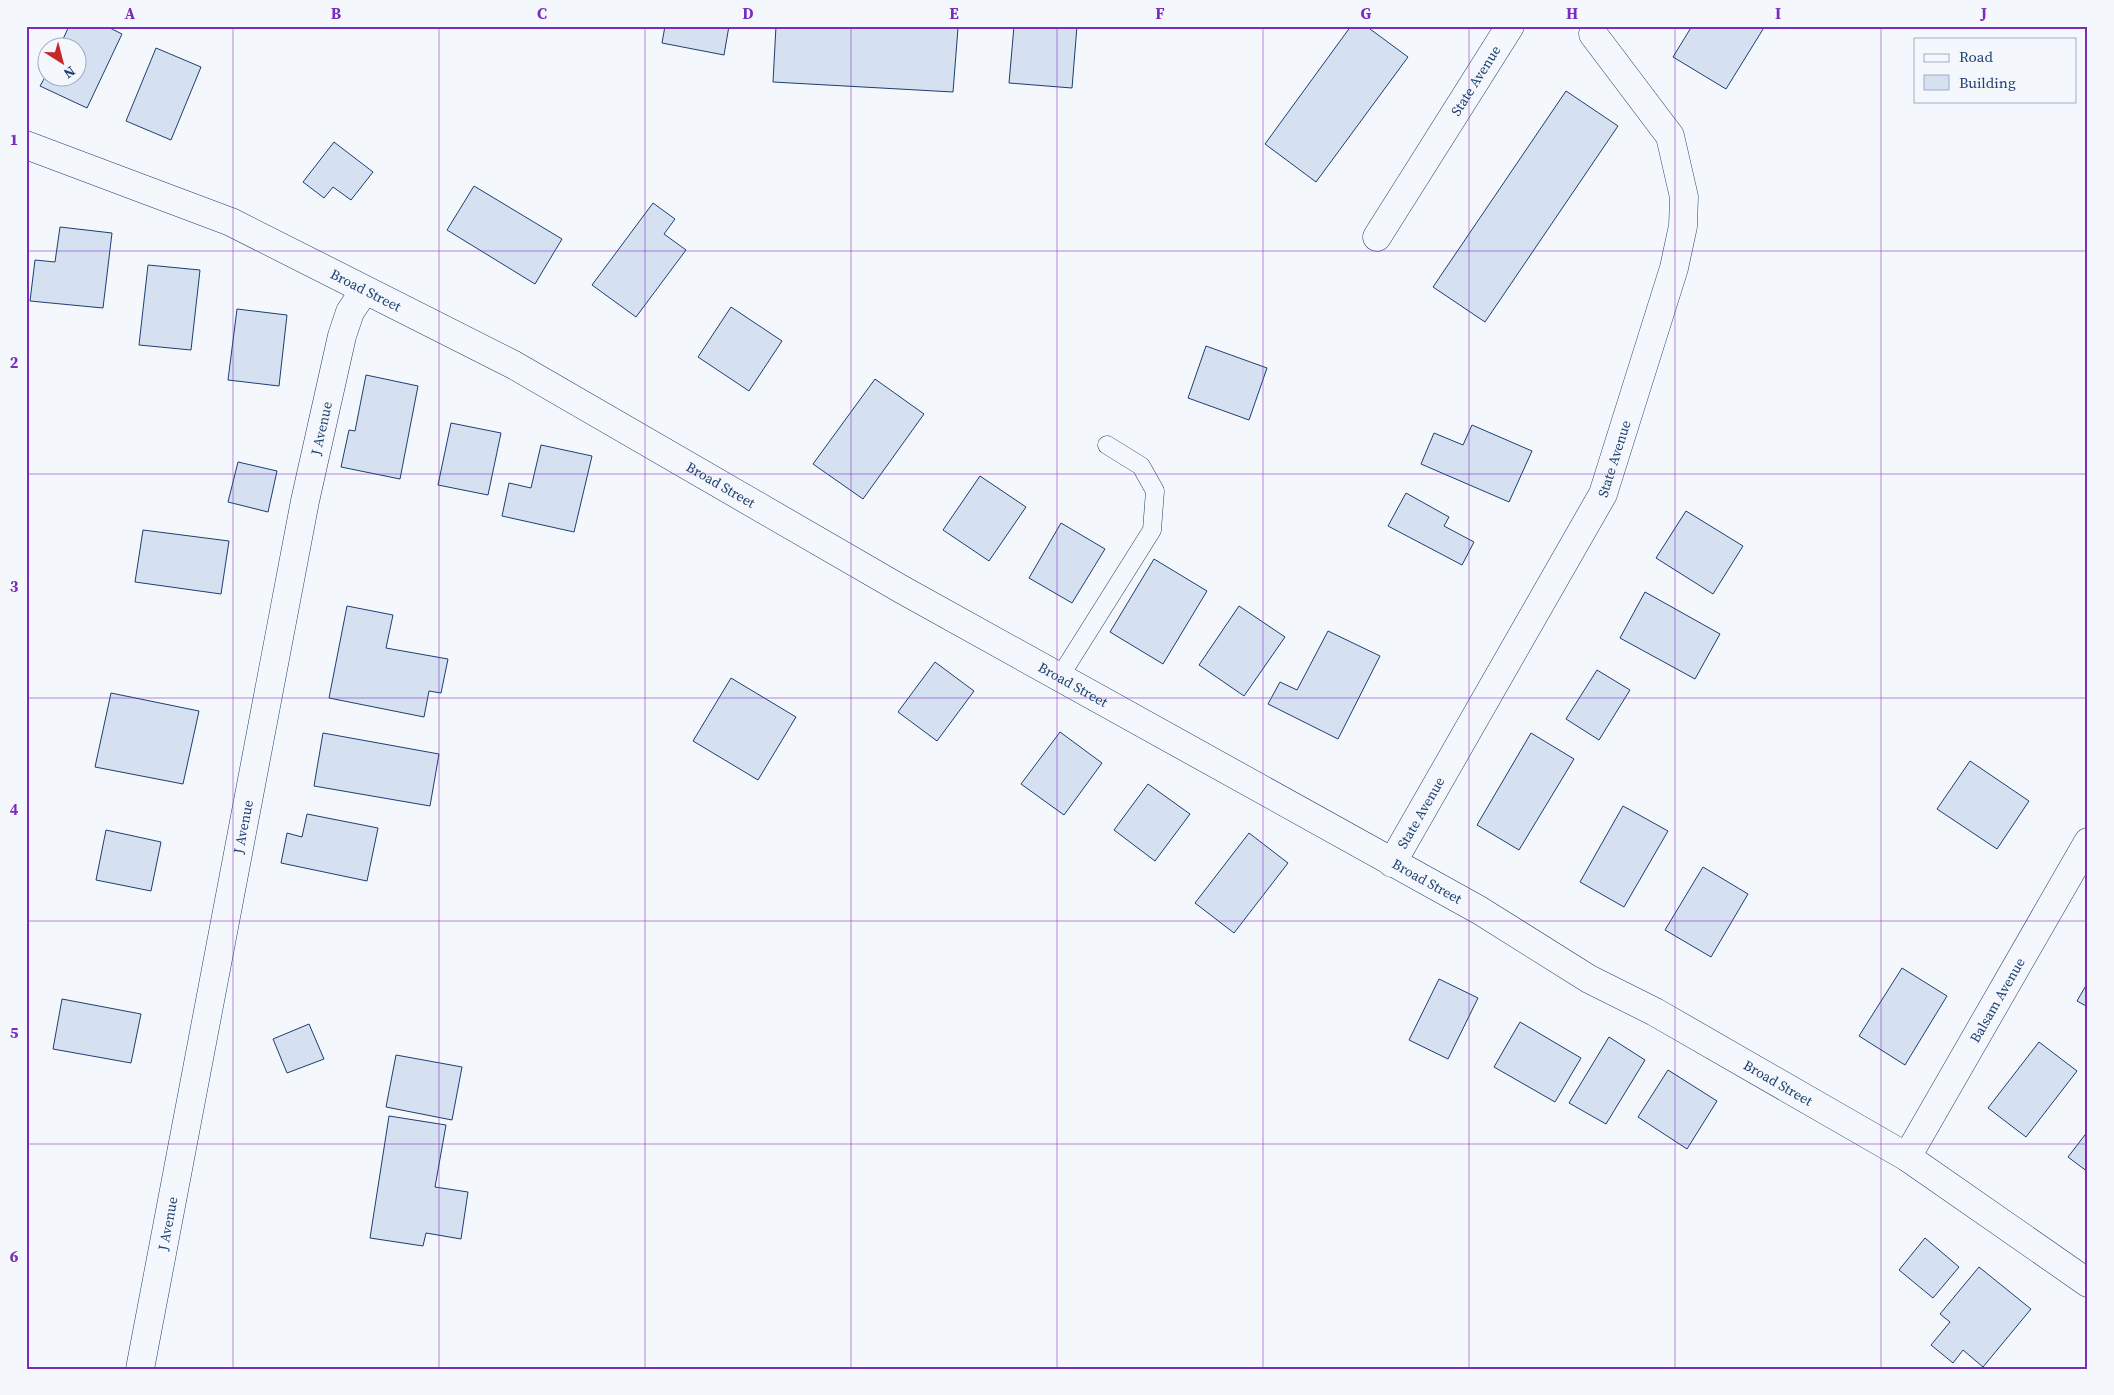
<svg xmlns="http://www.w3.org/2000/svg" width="2114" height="1395" viewBox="0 0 2114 1395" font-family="'Source Serif 4',serif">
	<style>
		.building { fill: #d5e0f0; stroke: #1d3f73 }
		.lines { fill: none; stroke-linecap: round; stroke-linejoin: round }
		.service-casing { stroke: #1d3f73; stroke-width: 19 }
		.minor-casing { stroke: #1d3f73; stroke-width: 29 }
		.service { stroke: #f4f7fb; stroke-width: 18 }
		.minor { stroke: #f4f7fb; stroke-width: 28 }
		.grid { fill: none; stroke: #7b2cbf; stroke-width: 1; stroke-opacity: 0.55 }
		.labels { text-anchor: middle; stroke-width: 4; stroke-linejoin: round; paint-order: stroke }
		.street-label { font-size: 14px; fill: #1d3f73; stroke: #f4f7fb }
		.neatline { fill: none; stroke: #7b2cbf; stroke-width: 2 }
		.grid-label { font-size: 16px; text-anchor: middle; font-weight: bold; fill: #7b2cbf }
	</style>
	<rect width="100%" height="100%" fill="#f4f7fb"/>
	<!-- building -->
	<g class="building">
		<path d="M69,26H106L122,34L87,108L40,86L48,72V78H78V48H59Z"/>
		<path d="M665,26H729L724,55L662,43Z"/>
		<path d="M776,26H924L958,28L953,92L773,82Z"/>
		<path d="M1014,26H1077L1072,88L1009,83Z"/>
		<path d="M1351,26H1366L1408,57L1316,182L1265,144Z"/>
		<path d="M1692,26H1765L1726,89L1673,57Z"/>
		<path d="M156,48L201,67L171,140L126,121Z"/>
		<path d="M1566,91L1618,126L1485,322L1433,287Z"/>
		<path d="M334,142L373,172L351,200L333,187L324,198L303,182Z"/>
		<path d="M474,186L562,239L535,284L447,230Z"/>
		<path d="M653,203L675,219L664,234L686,250L636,317L592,285Z"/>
		<path d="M60,227L112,233L103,308L30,301L35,260L55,262Z"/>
		<path d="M148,265L200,270L191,350L139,345Z"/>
		<path d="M731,307L782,341L749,391L698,357Z"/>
		<path d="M237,309L287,315L279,386L228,380Z"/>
		<path d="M1206,346L1267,368L1249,420L1188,398Z"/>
		<path d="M366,375L418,386L400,479L341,467L349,430L355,431Z"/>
		<path d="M875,379L924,414L863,499L813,464Z"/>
		<path d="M451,423L501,433L488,495L438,485Z"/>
		<path d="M1472,425L1532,451L1509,502L1421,464L1434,433L1463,445Z"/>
		<path d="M541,445L592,456L574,532L502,516L509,483L531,488Z"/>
		<path d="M238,462L277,471L268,512L228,502Z"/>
		<path d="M980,476L1026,507L989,561L943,530Z"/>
		<path d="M1406,493L1449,517L1444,526L1474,542L1462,565L1388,526Z"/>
		<path d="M1686,511L1743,546L1713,594L1656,558Z"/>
		<path d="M1061,523L1105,549L1072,603L1029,578Z"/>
		<path d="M143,530L229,541L221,594L135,582Z"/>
		<path d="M1154,559L1207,591L1163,664L1110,632Z"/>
		<path d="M1645,592L1720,634L1695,679L1620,638Z"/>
		<path d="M347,606L393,615L386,648L448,659L441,693L429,691L424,717L329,698Z"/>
		<path d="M1239,606L1285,637L1244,696L1199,665Z"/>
		<path d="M1328,631L1380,656L1338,739L1268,704L1280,682L1297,690Z"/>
		<path d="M935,662L974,691L937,741L898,712Z"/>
		<path d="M1597,670L1630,690L1599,740L1566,719Z"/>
		<path d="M731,678L796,717L758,780L693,741Z"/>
		<path d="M111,693L199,711L183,784L95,767Z"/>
		<path d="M1060,732L1102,763L1064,815L1021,784Z"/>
		<path d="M323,733L439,754L430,806L314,786Z"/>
		<path d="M1531,733L1574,759L1519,850L1477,825Z"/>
		<path d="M1970,761L2029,801L1997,849L1937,809Z"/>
		<path d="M1148,784L1190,814L1155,861L1114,830Z"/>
		<path d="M1623,806L1668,831L1624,907L1580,882Z"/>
		<path d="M307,814L378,828L367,881L281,863L287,833L302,837Z"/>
		<path d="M106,830L161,842L151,891L96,880Z"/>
		<path d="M1249,833L1288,863L1234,933L1195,903Z"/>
		<path d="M1703,867L1748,894L1711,957L1665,930Z"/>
		<path d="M1902,968L1947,996L1905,1065L1859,1036Z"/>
		<path d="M1439,979L1478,998L1448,1059L1409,1040Z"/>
		<path d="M2088,982V1007L2077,1001Z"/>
		<path d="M62,999L141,1014L131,1063L53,1049Z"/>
		<path d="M1520,1022L1581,1058L1555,1102L1494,1067Z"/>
		<path d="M309,1024L324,1059L287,1073L273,1039Z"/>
		<path d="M1609,1037L1645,1060L1606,1124L1569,1103Z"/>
		<path d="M2039,1042L2077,1071L2026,1137L1988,1108Z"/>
		<path d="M396,1055L462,1067L452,1120L386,1107Z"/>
		<path d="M1668,1070L1717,1101L1687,1149L1638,1117Z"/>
		<path d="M389,1116L446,1125L435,1187L468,1192L461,1239L426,1233L423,1246L370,1238Z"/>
		<path d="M2088,1131V1172L2068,1157Z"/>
		<path d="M1925,1238L1959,1267L1933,1298L1899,1270Z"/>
		<path d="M1979,1267L2031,1309L1983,1367L1963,1350L1953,1363L1931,1345L1950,1322L1940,1314Z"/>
	</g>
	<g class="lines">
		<defs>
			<path id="service" d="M1059,678L1152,530L1155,491L1141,466L1107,445"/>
			<g id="minor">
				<path id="s1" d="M26,145L231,222L514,365L901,589L1479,910L1589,979L1655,1012L1907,1157L2088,1283"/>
				<path id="s2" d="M1377,237L1510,26"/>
				<path id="s3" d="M1392,863L1603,494L1674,268L1683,226L1684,197L1670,136L1593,34"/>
				<path id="s4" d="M1907,1157L2088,842"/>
				<path id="s5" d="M140,1369L305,501L342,336L350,312L364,291"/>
			</g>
		</defs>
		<!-- service casing -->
		<use href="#service" class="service-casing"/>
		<!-- minor casing -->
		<use href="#minor" class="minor-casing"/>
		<!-- service -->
		<use href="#service" class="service"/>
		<!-- minor -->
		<use href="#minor" class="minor"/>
	</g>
	<!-- grid -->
	<path class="grid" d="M233,26V1369M439,26V1369M645,26V1369M851,26V1369M1057,26V1369M1263,26V1369M1469,26V1369M1675,26V1369M1881,26V1369M26,251H2088M26,474H2088M26,698H2088M26,921H2088M26,1144H2088"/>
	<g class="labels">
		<!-- street labels -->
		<g class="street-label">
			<text dy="5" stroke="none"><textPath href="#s2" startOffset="185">State Avenue</textPath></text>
			<text dy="5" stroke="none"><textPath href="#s1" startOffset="370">Broad Street</textPath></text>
			<text dy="5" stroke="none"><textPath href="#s5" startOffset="958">J Avenue</textPath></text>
			<text dy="5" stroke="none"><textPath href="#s3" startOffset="462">State Avenue</textPath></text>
			<text dy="5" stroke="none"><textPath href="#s1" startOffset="775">Broad Street</textPath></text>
			<text dy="5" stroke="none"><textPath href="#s1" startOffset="1180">Broad Street</textPath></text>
			<text dy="5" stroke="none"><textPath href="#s3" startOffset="58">State Avenue</textPath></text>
			<text dy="5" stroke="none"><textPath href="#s5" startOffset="552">J Avenue</textPath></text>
			<text dy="5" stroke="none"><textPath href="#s1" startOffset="1585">Broad Street</textPath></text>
			<text dy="5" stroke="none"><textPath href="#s4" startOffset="181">Balsam Avenue</textPath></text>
			<text dy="5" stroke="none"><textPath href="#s1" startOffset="1990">Broad Street</textPath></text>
			<text dy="5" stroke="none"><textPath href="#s5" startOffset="148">J Avenue</textPath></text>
		</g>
	</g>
	<!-- border -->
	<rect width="2114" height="1395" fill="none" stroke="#f4f7fb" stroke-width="55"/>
	<!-- legend -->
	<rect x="1914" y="38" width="162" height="65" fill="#f4f7fb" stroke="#9eadc5"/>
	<rect x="1924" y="54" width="25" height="8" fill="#f4f7fb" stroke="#9eadc5"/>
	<text x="1959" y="62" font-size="15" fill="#1d3f73">Road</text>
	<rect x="1924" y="75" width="25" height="15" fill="#d5e0f0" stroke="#9eadc5"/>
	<text x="1959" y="88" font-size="15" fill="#1d3f73">Building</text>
	<!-- north arrow -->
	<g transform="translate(62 62) rotate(144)"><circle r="24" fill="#f4f7fb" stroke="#9eadc5"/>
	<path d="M0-4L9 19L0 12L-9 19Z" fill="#c62828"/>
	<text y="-8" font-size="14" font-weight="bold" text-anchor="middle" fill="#1d3f73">N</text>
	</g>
	<rect x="28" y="28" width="2058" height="1340" class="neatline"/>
	<g class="grid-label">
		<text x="130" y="19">A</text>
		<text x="336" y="19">B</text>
		<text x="542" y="19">C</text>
		<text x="748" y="19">D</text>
		<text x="954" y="19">E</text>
		<text x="1160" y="19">F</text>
		<text x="1366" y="19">G</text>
		<text x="1572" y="19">H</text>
		<text x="1778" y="19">I</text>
		<text x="1984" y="19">J</text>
		<text x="14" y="145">1</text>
		<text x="14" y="368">2</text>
		<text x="14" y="592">3</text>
		<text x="14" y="815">4</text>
		<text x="14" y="1038">5</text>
		<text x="14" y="1262">6</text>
	</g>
</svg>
